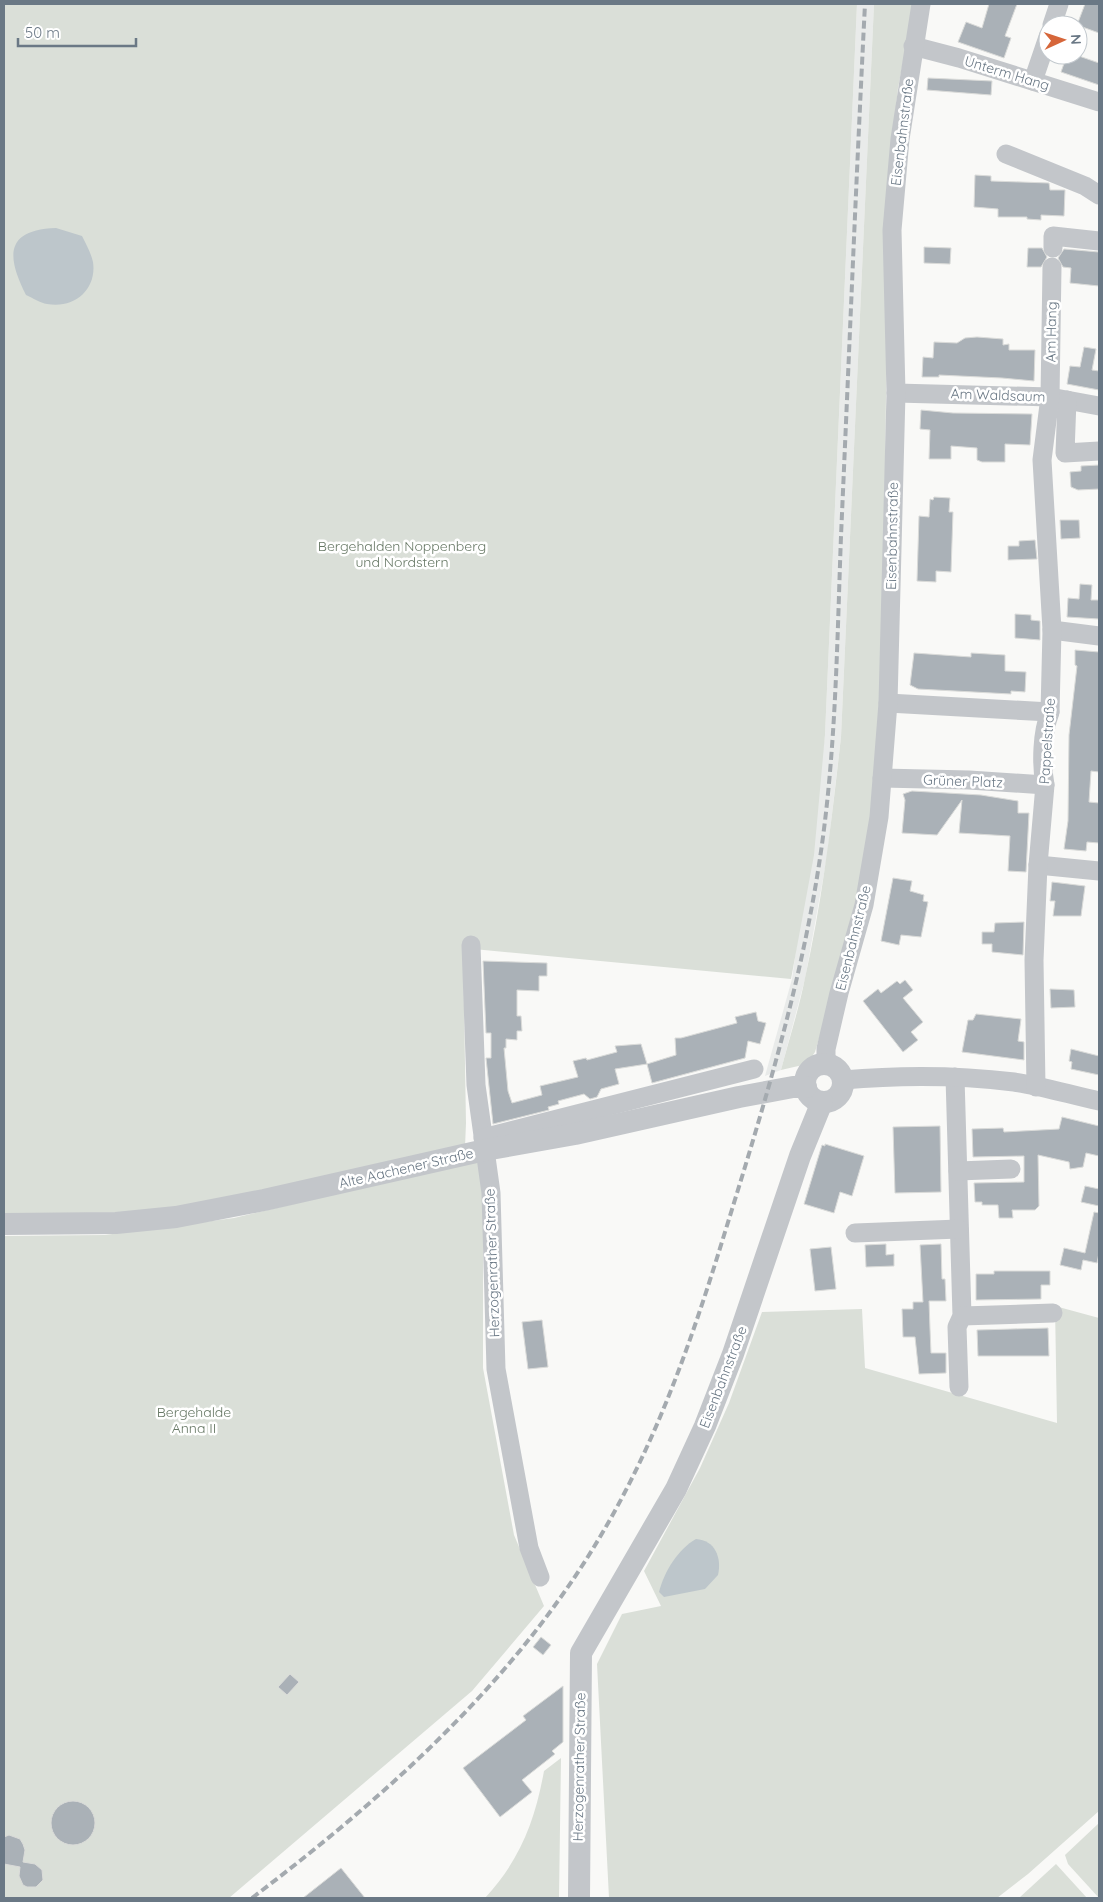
<svg xmlns="http://www.w3.org/2000/svg" width="1103" height="1902" viewBox="0 0 1103 1902" font-family="Quicksand,sans-serif">
	<style>
		.built { fill: #e9ebea }
		.green { fill: #dadfd8 }
		.water { fill: #bdc6cb }
		.building { fill: #aab1b7; stroke: #dadbd9 }
		.lines { fill: none; stroke-linecap: round; stroke-linejoin: round }
		.minor { stroke: #c3c6ca; stroke-width: 19 }
		.tertiary { stroke: #c3c6ca; stroke-width: 22 }
		.rail { stroke: #a4aaaf; stroke-width: 4; stroke-dasharray: 8 4; stroke-linecap: butt }
		.labels { text-anchor: middle; stroke-width: 5; stroke-linejoin: round; paint-order: stroke }
		.street-label { font-size: 14px; fill: #6a7885; stroke: #fff }
		.park-label { font-size: 14px; fill: #677865; stroke: #fff }
	</style>
	<rect width="100%" height="100%" fill="#f9f9f7"/>
	<!-- built -->
	<path class="built" d="M857,4H874L841,737L827,857L805,979L781,1070L765,1076L792,979L825,735Z"/>
	<!-- green -->
	<g class="green">
		<path d="M4,4H857L825,735L814,855L791,979L463,948L466,1123L465,1147L108,1225L4,1217Z"/>
		<path d="M874,4H914L898,88L889,170L882,701L870,820L860,885L821,1032L815,1052L807,1064L781,1070C789,1039 799,1009 805,978C823,898 832,817 841,737Z"/>
		<path d="M483,1159V1368L514,1535L544,1606L472,1691L229,1898H4V1236L105,1235L234,1218Z"/>
		<path d="M1055,1306L1099,1318V1811L1028,1874L997,1898H609L597,1664L622,1614L661,1606L644,1571L700,1468L729,1403L762,1312L862,1309L865,1368L1057,1423Z"/>
		<path d="M561,1758L559,1898H485C520,1860 535,1821 544,1771Z"/>
		<path d="M1099,1823V1898L1068,1864L1065,1855Z"/>
		<path d="M1056,1864L1087,1898H1019Z"/>
	</g>
	<!-- water -->
	<g class="water">
		<path d="M56,228L82,236C86,244 91,253 93,262C97,289 75,309 47,304C40,303 33,298 26,295C7,257 4,230 56,228Z"/>
		<path d="M696,1539C715,1540 722,1558 718,1575L705,1589L664,1597L659,1592C664,1572 678,1549 696,1539Z"/>
	</g>
	<!-- building -->
	<g class="building">
		<path d="M989,4H1017L1005,36L1011,38L1004,58L958,42L966,22L982,28Z"/>
		<path d="M1085,4H1099V33L1077,25Z"/>
		<path d="M1067,55H1076L1099,63V85L1061,72Z"/>
		<path d="M928,78L992,81L991,95L927,90Z"/>
		<path d="M975,175L991,176V181L1049,183L1050,190H1065L1064,216L1041,215V220L1027,219V217H998V209L974,207Z"/>
		<path d="M924,247L951,248L950,264L924,263Z"/>
		<path d="M1028,248H1042L1047,257L1041,267H1027Z"/>
		<path d="M1064,249L1099,252V286L1070,283L1071,268L1063,267L1058,258Z"/>
		<path d="M977,337L1003,339V345L1009,344V350H1035L1034,381L1002,378L939,375V377H922L923,357L933,358L934,342L957,343L965,338Z"/>
		<path d="M1084,347L1096,349L1092,370L1099,371V390L1067,384L1070,366L1080,367Z"/>
		<path d="M921,410L953,413L1032,414L1030,445L1005,444V462H982L977,460V448L951,446V459H929L930,430L920,429Z"/>
		<path d="M1099,465V489L1078,490L1071,487L1070,472L1081,471V466Z"/>
		<path d="M934,497L950,498L949,512H953L951,572L936,571V582L917,581L919,516L929,517L930,499L933,500Z"/>
		<path d="M1060,520H1079L1080,538L1061,539Z"/>
		<path d="M1035,540L1037,559L1008,560V546H1019V541Z"/>
		<path d="M1080,584L1092,585L1091,600H1099V619L1067,617L1068,598L1079,599Z"/>
		<path d="M1015,614L1031,615V620L1040,621V640L1015,638Z"/>
		<path d="M1075,650L1099,652V772L1091,771L1089,802L1099,803V843L1087,842L1086,851L1064,849L1068,821L1069,735L1077,666L1075,665Z"/>
		<path d="M914,653L971,657V653L1005,655V671L1026,672L1025,692L1011,691V694L918,689L910,685Z"/>
		<path d="M912,791L981,795L1018,801V813H1029L1026,872L1008,871L1010,836L959,833L962,800L937,835L902,833L905,800L903,794Z"/>
		<path d="M893,878L912,881L910,891L924,895L923,901L928,902L921,937L901,935L899,945L881,941Z"/>
		<path d="M1052,882L1085,886L1081,916H1053L1055,901H1050Z"/>
		<path d="M1024,922L1023,955L992,952V944H982V932H994L995,923Z"/>
		<path d="M483,961L547,963V976H539V991L517,990V1016H521L522,1031H517V1040L506,1039V1048H504L508,1091L512,1103L542,1095L540,1086L578,1077L573,1061L586,1058L587,1060L617,1052L615,1046L641,1044L647,1064L615,1069L619,1084L601,1089L597,1097L590,1099L584,1094L558,1101L559,1104L548,1107L549,1110L493,1124L486,1058H491V1033H486Z"/>
		<path d="M905,980L913,990L903,998L923,1022L911,1032L918,1040L903,1052L863,1001L878,989L881,993L897,981L900,984Z"/>
		<path d="M1050,989L1074,990L1075,1007L1051,1008Z"/>
		<path d="M756,1012L758,1021L766,1023L760,1044L748,1041L745,1058L652,1083L647,1064L676,1055L675,1038H681L737,1023L735,1017Z"/>
		<path d="M976,1014L1021,1019L1018,1041L1024,1042V1060L962,1052L968,1020H973Z"/>
		<path d="M1071,1049L1099,1056V1075L1071,1069L1072,1062L1069,1061Z"/>
		<path d="M1062,1117L1099,1126V1156L1086,1153L1083,1167L1070,1169L1069,1162L1038,1155L1039,1206L1035,1210H1012L1013,1218H999L998,1205H982V1202H975L974,1183L1024,1182V1156L973,1157L972,1129L1003,1128L1004,1132L1059,1129Z"/>
		<path d="M940,1126L941,1192L895,1193L893,1127Z"/>
		<path d="M825,1144L864,1156L852,1196L840,1192L834,1213L804,1204L822,1145L825,1146Z"/>
		<path d="M1085,1186L1099,1189V1206L1081,1202Z"/>
		<path d="M1094,1212L1099,1213V1253L1097,1263L1083,1260L1081,1270L1060,1265L1064,1248L1085,1253Z"/>
		<path d="M886,1244V1255L894,1254V1266L866,1267L865,1245Z"/>
		<path d="M941,1244L942,1279H945L946,1301H929L930,1329L931,1353H946V1373L919,1374L915,1337H903L902,1309H913V1302H923L920,1245Z"/>
		<path d="M831,1247L836,1289L815,1291L810,1249Z"/>
		<path d="M994,1271H1050V1285H1041V1299L976,1300V1274H994Z"/>
		<path d="M542,1320L548,1367L528,1369L522,1322Z"/>
		<path d="M1048,1328L1049,1356H978L977,1330Z"/>
		<path d="M541,1637L551,1645L543,1655L533,1647Z"/>
		<path d="M290,1674L299,1682L287,1695L278,1687Z"/>
		<path d="M563,1686V1742L552,1751L555,1754L522,1780L532,1792L500,1817L463,1768L526,1720L523,1716Z"/>
		<circle cx="73" cy="1823" r="22"/>
		<path d="M9,1835L20,1839L23,1844L25,1850L23,1862L35,1864L42,1870L43,1880L36,1887H27L23,1885L19,1876L20,1867L4,1864V1837Z"/>
		<path d="M341,1868L365,1898H303Z"/>
	</g>
	<g class="lines">
		<!-- minor -->
		<g class="minor">
			<path d="M1052,25L1059,4"/>
			<path d="M913,46L959,58L1099,102"/>
			<path d="M1033,81L1048,37"/>
			<path d="M1006,154L1085,186L1099,195"/>
			<path d="M1053,248V236L1099,241"/>
			<path d="M896,393L1050,397L1099,406"/>
			<path d="M1067,400L1065,453L1099,451"/>
			<path d="M1052,630L1099,636"/>
			<path d="M888,703L1050,712"/>
			<path d="M882,778L969,780L1045,785"/>
			<path d="M1038,865L1099,871"/>
			<path d="M471,945L476,1085L491,1193L496,1369L529,1548L540,1577"/>
			<path d="M826,1064V1049L839,993L864,905L879,817L888,703L896,393L892,230L900,139L921,4"/>
			<path d="M955,1077L962,1316L957,1327L959,1387"/>
			<path d="M843,1080C899,1075 957,1075 1014,1082C1042,1086 1071,1095 1099,1101"/>
			<path d="M1036,1087L1034,960L1038,865L1045,785C1041,763 1042,733 1050,712L1052,630L1042,460L1050,397L1052,267"/>
			<path d="M483,1138L754,1069"/>
			<path d="M958,1171L1011,1169"/>
			<path d="M855,1233L959,1229"/>
			<path d="M962,1316L1053,1313"/>
		</g>
		<!-- tertiary -->
		<g class="tertiary">
			<circle cx="824" cy="1083" r="19"/>
			<path d="M4,1224L116,1223L176,1217L264,1200L485,1150L575,1134L739,1097L793,1087H806"/>
			<path d="M579,1898L581,1653L676,1489L705,1426L733,1354L800,1156L822,1102"/>
		</g>
		<!-- rail -->
		<path class="rail" d="M252,1898C364,1813 475,1717 558,1601C641,1486 684,1366 725,1232C763,1109 801,986 820,858C836,752 837,643 841,536C849,358 856,181 865,4"/>
	</g>
	<g class="labels">
		<!-- street labels -->
		<g class="street-label">
			<text transform="translate(1007 73) rotate(17)" y="5">Unterm Hang</text>
			<text transform="translate(902 132) rotate(-83)" y="5">Eisenbahnstraße</text>
			<text transform="translate(1051 332) rotate(-89)" y="5">Am Hang</text>
			<text transform="translate(998 395) rotate(2)" y="5">Am Waldsaum</text>
			<text transform="translate(892 536) rotate(-89)" y="5">Eisenbahnstraße</text>
			<text transform="translate(1047 741) rotate(-86)" y="5">Pappelstraße</text>
			<text transform="translate(963 781) rotate(2)" y="5">Grüner Platz</text>
			<text transform="translate(853 938) rotate(-76)" y="5">Eisenbahnstraße</text>
			<text transform="translate(406 1168) rotate(-13)" y="5">Alte Aachener Straße</text>
			<text transform="translate(492 1263) rotate(-92)" y="5">Herzogenrather Straße</text>
			<text transform="translate(723 1377) rotate(-69)" y="5">Eisenbahnstraße</text>
			<text transform="translate(579 1767) rotate(-89)" y="5">Herzogenrather Straße</text>
		</g>
		<!-- park labels -->
		<g class="park-label">
			<text x="402" y="551">Bergehalden Noppenberg<tspan x="402" dy="16">und Nordstern</tspan></text>
			<text x="194" y="1417">Bergehalde<tspan x="194" dy="16">Anna II</tspan></text>
		</g>
	</g>
	<!-- border -->
	<rect width="1103" height="1902" fill="none" stroke="#6a7885" stroke-width="10"/>
	<!-- north arrow -->
	<g transform="translate(1063 40) rotate(87)"><circle r="24" fill="#ffffff" stroke="#c3c9ce"/>
	<path d="M0-4L9 19L0 12L-9 19Z" fill="#d6663a"/>
	<text y="-8" font-size="14" font-weight="bold" text-anchor="middle" fill="#6a7885">N</text>
	</g>
	<!-- scale -->
	<path d="M18 38v8h118v-8" fill="none" stroke="#6a7885" stroke-width="2.5"/>
	<text x="25" y="38" font-size="15" fill="#6a7885" stroke="#ffffff" stroke-width="4" paint-order="stroke">50 m</text>
</svg>
